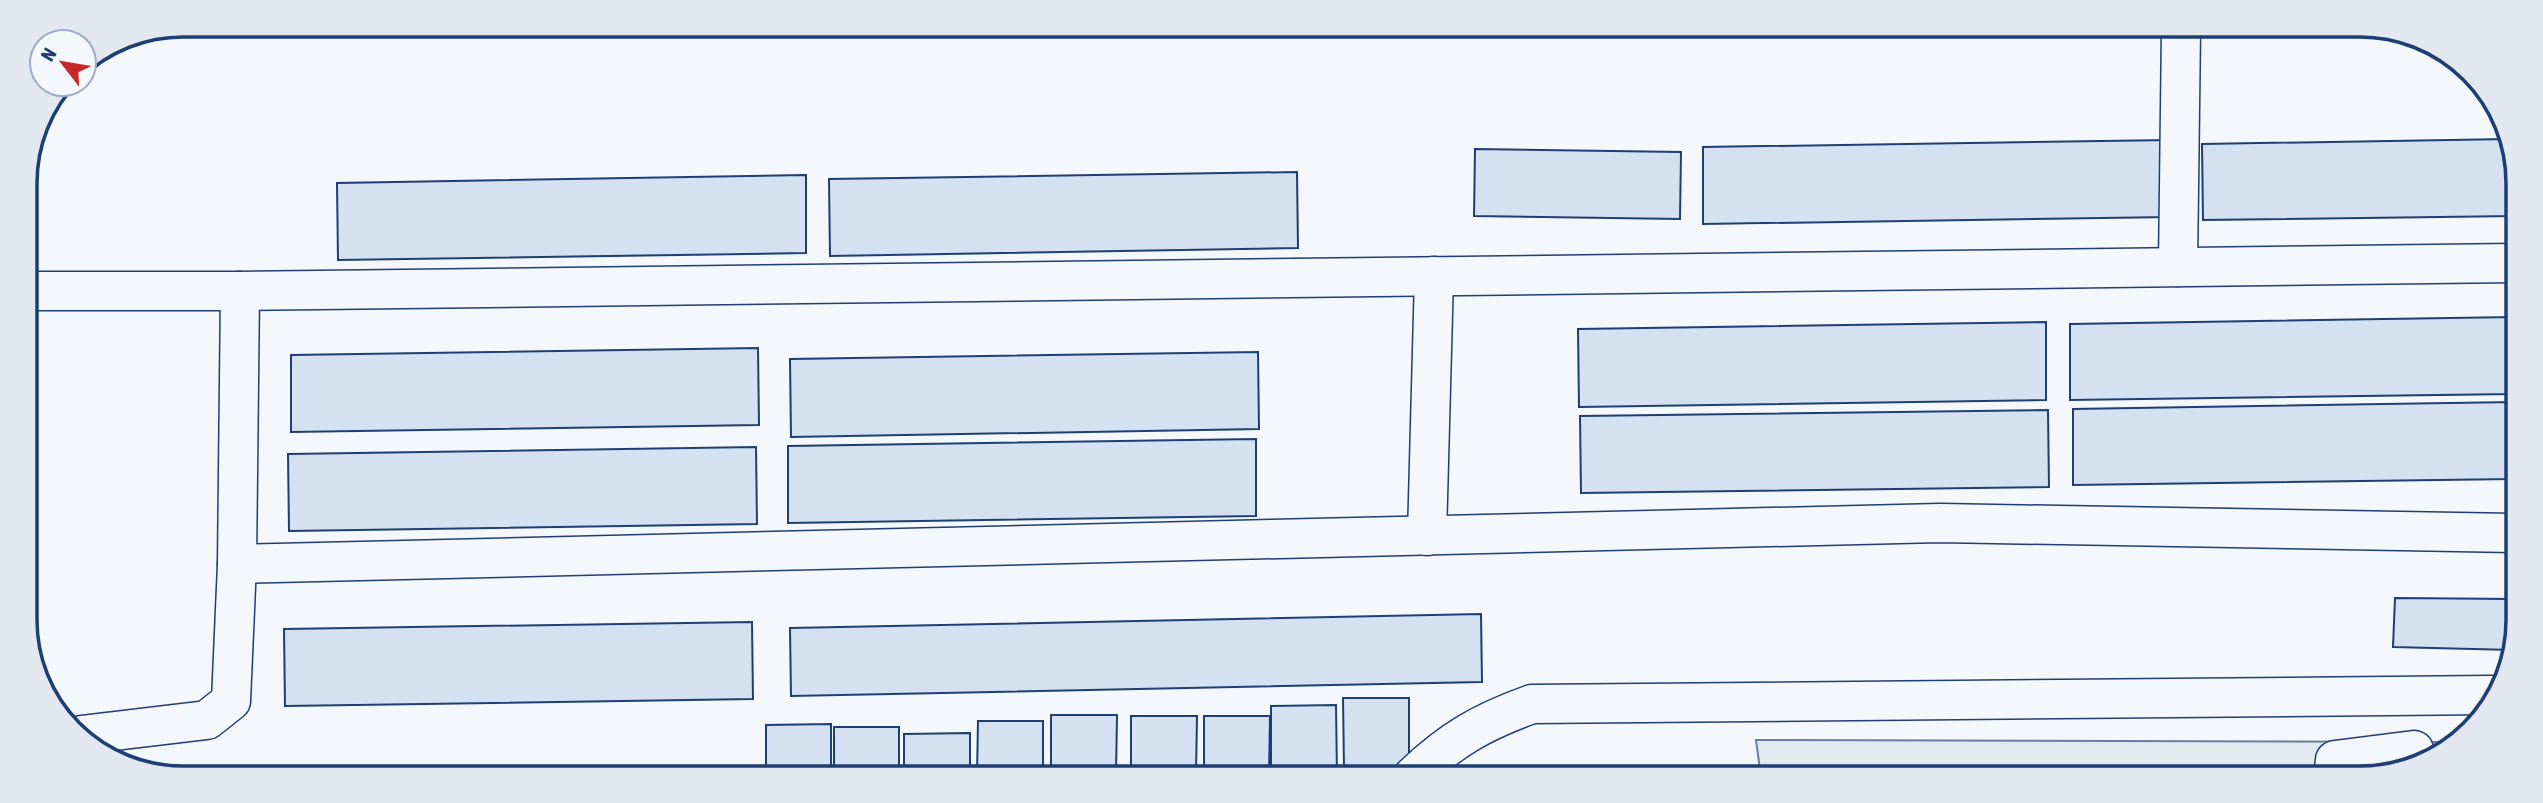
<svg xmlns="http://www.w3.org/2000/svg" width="2543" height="803" viewBox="0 0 2543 803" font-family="'Asap Condensed',sans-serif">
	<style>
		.green { fill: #e3e9f0; stroke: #687fa3; stroke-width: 2 }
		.building { fill: #d5e0f0; stroke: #1d3f73; stroke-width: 2 }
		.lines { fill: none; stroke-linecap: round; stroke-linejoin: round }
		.minor-casing { stroke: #1d3f73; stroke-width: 41 }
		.minor { stroke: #f4f7fb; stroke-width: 38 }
		.rim { fill: none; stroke: #1d3f73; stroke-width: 3.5 }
	</style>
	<rect width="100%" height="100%" fill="#f4f7fb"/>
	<!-- green -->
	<path class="green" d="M1756,740L2459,742L2370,778L1761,777Z"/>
	<!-- building -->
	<g class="building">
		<path d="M2509,139L2516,152L2515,216L2203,220L2202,144Z"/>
		<path d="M2170,140L2171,217L1703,224V147Z"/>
		<path d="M1475,149L1681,152L1680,219L1474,216Z"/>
		<path d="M1297,172L1298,248L830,256L829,179Z"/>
		<path d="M806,175V253L338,260L337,183Z"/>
		<path d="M2515,317L2514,394L2070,400V324Z"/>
		<path d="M2046,322V400L1579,407L1578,329Z"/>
		<path d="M758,348L759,425L291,432V355Z"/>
		<path d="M1258,352L1259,429L791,437L790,359Z"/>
		<path d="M2514,402V479L2073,485V409Z"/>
		<path d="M2048,410L2049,487L1581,493L1580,416Z"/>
		<path d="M1256,439V516L788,523V446Z"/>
		<path d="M756,447L757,524L289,531L288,454Z"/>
		<path d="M2395,598L2513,599V650L2393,647Z"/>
		<path d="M1481,614L1482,682L791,696L790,628Z"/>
		<path d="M752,622L753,699L285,706L284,629Z"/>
		<path d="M1343,698H1409V769H1344Z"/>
		<path d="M1336,705L1337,776H1271V706Z"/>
		<path d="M1051,715H1117L1116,775H1051Z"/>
		<path d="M1131,716H1197L1196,775H1131Z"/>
		<path d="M1204,716H1270L1269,776L1204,775Z"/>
		<path d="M978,721H1043V775H977Z"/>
		<path d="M831,724V775L766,774V725Z"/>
		<rect x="834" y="727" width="65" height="48"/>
		<path d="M970,733V775H904V734Z"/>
	</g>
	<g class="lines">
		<defs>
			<g id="minor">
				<path d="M2178,267L2181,29"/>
				<path d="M25,291H240L2515,263"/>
				<path d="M1427,536L1434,276"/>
				<path d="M237,564L1940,523L2514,533"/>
				<path d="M81,735L207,720L231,701L237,564L240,291"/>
				<path d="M1413,776C1452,739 1482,722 1532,704L2491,695"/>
				<path d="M2333,778L2335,760L2414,750"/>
			</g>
		</defs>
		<!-- minor casing -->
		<use href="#minor" class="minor-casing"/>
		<!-- minor -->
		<use href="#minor" class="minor"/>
	</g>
	<!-- crop -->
	<path d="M0 0H2543V803H0ZM183 37H2360A146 146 0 0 1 2506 183V620A146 146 0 0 1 2360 766H183A146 146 0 0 1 37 620V183A146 146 0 0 1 183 37Z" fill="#e3e8f0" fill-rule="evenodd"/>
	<path class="rim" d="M183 37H2360A146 146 0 0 1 2506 183V620A146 146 0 0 1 2360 766H183A146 146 0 0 1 37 620V183A146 146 0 0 1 183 37Z"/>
	<!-- north arrow -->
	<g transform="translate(63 63) rotate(301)"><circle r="33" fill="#f4f7fb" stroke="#9eadc5" stroke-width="2"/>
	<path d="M0-5L12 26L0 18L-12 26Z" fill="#c62828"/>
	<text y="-10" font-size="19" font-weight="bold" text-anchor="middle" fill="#1d3f73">N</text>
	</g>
</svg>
